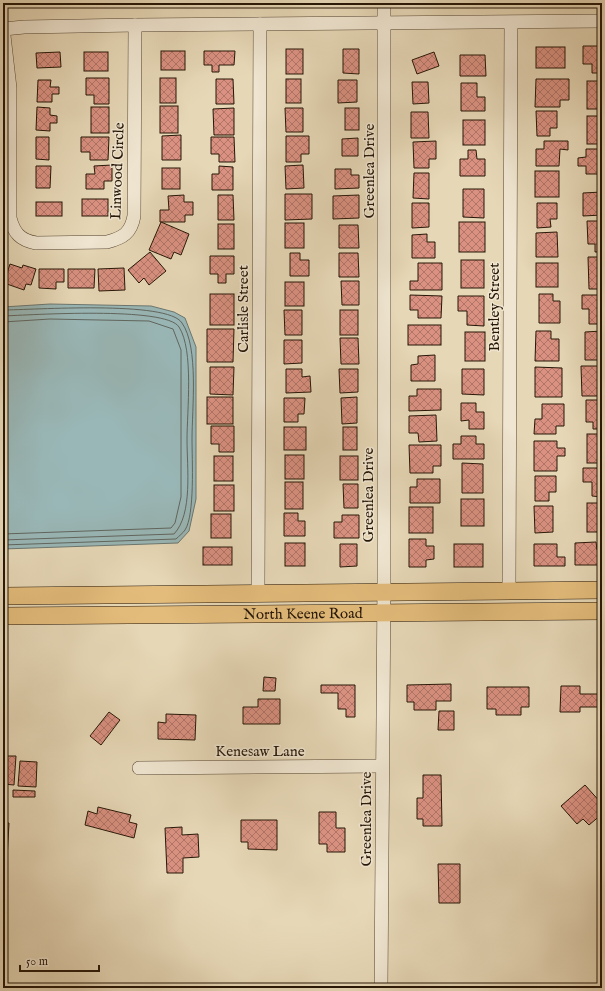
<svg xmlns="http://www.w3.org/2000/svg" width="605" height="991" viewBox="0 0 605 991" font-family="'IM FELL English',serif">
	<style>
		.water { fill: #99b7b7; stroke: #6b7771 }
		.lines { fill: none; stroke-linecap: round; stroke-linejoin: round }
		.shore { stroke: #60665f; stroke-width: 1 }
		.building { fill: url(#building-cross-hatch); stroke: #261607 }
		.minor-casing { stroke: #564633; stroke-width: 14 }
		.major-casing { stroke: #261607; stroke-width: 18 }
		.minor { stroke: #efe5d0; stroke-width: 13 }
		.major { stroke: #e3bc7b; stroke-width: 17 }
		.labels { text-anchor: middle; stroke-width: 3; stroke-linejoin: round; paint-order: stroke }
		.street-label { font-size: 15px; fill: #261607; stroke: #efe5d0 }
	</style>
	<defs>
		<pattern id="building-cross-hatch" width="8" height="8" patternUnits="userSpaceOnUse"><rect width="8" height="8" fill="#da9181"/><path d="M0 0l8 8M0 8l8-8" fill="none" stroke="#b17568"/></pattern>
	</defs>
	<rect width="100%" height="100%" fill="#e6d7b6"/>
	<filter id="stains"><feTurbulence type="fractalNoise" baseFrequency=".005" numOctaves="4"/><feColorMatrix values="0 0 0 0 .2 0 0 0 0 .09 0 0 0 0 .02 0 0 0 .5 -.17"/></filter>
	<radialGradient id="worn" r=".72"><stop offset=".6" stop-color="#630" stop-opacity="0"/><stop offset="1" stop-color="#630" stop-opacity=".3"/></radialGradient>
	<!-- water -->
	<path class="water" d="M50,304L151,306L174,312L185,318L196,347V499L189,531L178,543L3,549V307Z"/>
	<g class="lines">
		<!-- shore -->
		<g class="shore">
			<path d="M3,310C32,310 168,300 182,323C199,347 192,409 192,439C192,459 195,515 185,530C183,533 179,536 176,539L3,545"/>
			<path d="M3,316C30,315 166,306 179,327C194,350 187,411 187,440C187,467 193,514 174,534L3,540"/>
			<path d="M3,322L50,319L149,321L173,329L181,350V497L175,523L171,528L3,534"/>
		</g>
	</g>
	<!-- building -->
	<g class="building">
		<path d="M583,46H602V73H592V64H583Z"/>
		<rect x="536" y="47" width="29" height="21"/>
		<rect x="286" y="49" width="17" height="25"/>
		<path d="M343,49H359V74L343,73Z"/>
		<rect x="161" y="51" width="24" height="19"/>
		<path d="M204,51H235L234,65H219V72H212V65H204Z"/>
		<path d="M60,52L61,67L37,68L36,53Z"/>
		<rect x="84" y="52" width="24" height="19"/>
		<path d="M434,52L439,66L417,74L412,60Z"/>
		<path d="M460,55H485L486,76H460Z"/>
		<path d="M86,78H109V104H94V95H86Z"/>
		<rect x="160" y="78" width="16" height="25"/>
		<path d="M216,79H233L234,104H216Z"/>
		<rect x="286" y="79" width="15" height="24"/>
		<path d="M536,79H569V100H560V107H535Z"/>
		<path d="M38,80H51L50,87H59V94H52V102H37Z"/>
		<path d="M338,80H357V102L338,103Z"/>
		<rect x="587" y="81" width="15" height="28"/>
		<path d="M412,82H428L429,103L413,104Z"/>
		<path d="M461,83H477V97H485V111H461Z"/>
		<rect x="160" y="106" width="18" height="27"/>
		<path d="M37,107L50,108V115L57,116V123H50V131L36,130Z"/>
		<rect x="91" y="107" width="18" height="26"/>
		<path d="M234,108V135H214L213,109Z"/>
		<path d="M285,108H303V132H286Z"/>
		<rect x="345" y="108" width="14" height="22"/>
		<path d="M536,111H557V128H550V136H537Z"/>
		<path d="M411,112H428L429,138H411Z"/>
		<rect x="587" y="116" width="15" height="28"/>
		<rect x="463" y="120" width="22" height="25"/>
		<path d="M181,135V160H162V136Z"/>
		<path d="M286,136H309V154H301V162H286Z"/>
		<path d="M36,137H49V160L36,159Z"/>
		<path d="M81,137H109L108,160H90V152H81Z"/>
		<path d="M211,137H234L235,162H219V154H211Z"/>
		<path d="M358,138V156H342V139Z"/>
		<path d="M436,141V159H429V168H414L413,142Z"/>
		<path d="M544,141H568V150L560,149L559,166H536V149H544Z"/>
		<path d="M586,149H602V174H586V166H578V158L586,157Z"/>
		<path d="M468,150H476L477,159H485V176H460V159H468Z"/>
		<path d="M112,165V181H104V189H86V174H95L94,166Z"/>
		<path d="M303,165L304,188L286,189L285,166Z"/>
		<path d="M36,166H51L50,188H36Z"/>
		<path d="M219,166L233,167V190H212V174H219Z"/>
		<rect x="162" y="168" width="18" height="21"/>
		<path d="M335,169H351V175H359V188L335,189Z"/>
		<rect x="535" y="171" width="24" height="26"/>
		<path d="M414,173H429V199L413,198Z"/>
		<path d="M463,189H484V218L463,217Z"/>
		<path d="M602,192V215L583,216V193Z"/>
		<path d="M285,194H312V219L285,220Z"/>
		<path d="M184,195V202H193V215H185V222H160V210H169L168,196Z"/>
		<path d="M218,195H233L234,220H218Z"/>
		<path d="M359,195V218L333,219V196Z"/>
		<rect x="82" y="199" width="26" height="17"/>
		<rect x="36" y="202" width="26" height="14"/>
		<path d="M412,203H429V227L412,228Z"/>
		<path d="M537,203H557V219H550L551,227L537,228Z"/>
		<path d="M587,221H602V252H595V244H588Z"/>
		<path d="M161,222L189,234L181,255L174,252L171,259L149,250Z"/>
		<rect x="459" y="222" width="26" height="30"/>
		<rect x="285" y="223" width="19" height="25"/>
		<rect x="218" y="224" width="16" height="25"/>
		<path d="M339,225H358L359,248H339Z"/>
		<path d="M557,232L558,257H536V233Z"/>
		<path d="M427,234V242H435V258H412V235Z"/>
		<path d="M150,252L166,271L149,285L144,278L139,283L128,270Z"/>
		<path d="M290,253H300V260H309V276H290Z"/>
		<path d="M339,253H358L359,277H339Z"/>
		<path d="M210,256H234V274H226V283H218V274H210Z"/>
		<path d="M588,257H602V289H589Z"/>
		<rect x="461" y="260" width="23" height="28"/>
		<path d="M418,263H442V290H410V281H418Z"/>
		<rect x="536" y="263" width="22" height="24"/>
		<path d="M10,264L22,268L23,265L36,269L31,285L26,284L24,290L4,283Z"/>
		<path d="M124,268L125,290L99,291L98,269Z"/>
		<path d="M39,269H64V282H56V289L39,288Z"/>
		<path d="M68,269H95L94,288H68Z"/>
		<path d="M341,281H359V305H342Z"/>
		<rect x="285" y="282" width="19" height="24"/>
		<rect x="210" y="294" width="24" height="31"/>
		<path d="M539,294H553V301H560V323H539Z"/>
		<path d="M410,295L442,296L441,318H418V310H410Z"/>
		<path d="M582,295H602V324H589V309H582Z"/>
		<path d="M458,296H484V326L467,325V311H458Z"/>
		<path d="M284,310H302V335H285Z"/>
		<rect x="340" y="310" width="18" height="25"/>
		<rect x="408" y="325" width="33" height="20"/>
		<path d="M207,329H234L233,362H207Z"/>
		<path d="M536,331H551V339H559V361H535Z"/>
		<path d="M602,331V360H585V332Z"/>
		<rect x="465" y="332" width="20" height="29"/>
		<path d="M340,338H358L359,364H341Z"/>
		<path d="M284,340H302V363L284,364Z"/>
		<path d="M435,355V381H411V365L418,364V356Z"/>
		<path d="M581,366H602V396H582Z"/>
		<path d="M210,367H234L233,395L210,394Z"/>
		<path d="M535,367L562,368V397H535Z"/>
		<path d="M286,369H302V377L310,376L311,392L286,393Z"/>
		<path d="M339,369H358V392L340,393Z"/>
		<path d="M462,369H484V395L462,394Z"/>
		<path d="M417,389H441V410L409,411V396H417Z"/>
		<rect x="207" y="397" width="26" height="27"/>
		<path d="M357,397V423L342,424L341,398Z"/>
		<path d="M284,398H305L304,414H298V422H284Z"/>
		<path d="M586,400H602V429H593V422H586Z"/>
		<path d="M461,403H476V412H484V429H469V420L461,421Z"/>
		<path d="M542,404H564V426H556V434H534L535,419H542Z"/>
		<path d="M436,415L437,441L419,442L418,433H409V416Z"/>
		<path d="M211,426H234V452H219V444H211Z"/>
		<rect x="284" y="427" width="22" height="23"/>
		<rect x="343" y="427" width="14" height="23"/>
		<rect x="587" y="434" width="15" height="29"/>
		<path d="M461,436H476V444H484V459H453V444H461Z"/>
		<path d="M534,441H557V448H565V456H557V471H534Z"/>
		<path d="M409,445H441V466H433V473H410Z"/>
		<rect x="285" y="455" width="19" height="24"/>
		<rect x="214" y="456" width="19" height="25"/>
		<rect x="340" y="456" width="18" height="24"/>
		<path d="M462,463L483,464V493H462Z"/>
		<path d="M583,468H602V497L592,496V482H583Z"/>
		<path d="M535,476H556V492H549V501H535Z"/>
		<path d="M417,479H440V503H410V487H417Z"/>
		<rect x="285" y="482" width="18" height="27"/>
		<path d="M343,484H358V508H344Z"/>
		<rect x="214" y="485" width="20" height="26"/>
		<rect x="461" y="499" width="23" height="27"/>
		<rect x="587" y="503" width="15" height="29"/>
		<path d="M534,506H553V532L535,533Z"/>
		<rect x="409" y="507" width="24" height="26"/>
		<path d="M284,513H298V521H305V536H284Z"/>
		<rect x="211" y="514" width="20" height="24"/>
		<path d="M342,515H359V538H334V522H342Z"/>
		<path d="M409,539H426V546H434V559L426,560V567H409Z"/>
		<path d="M596,542L597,550H602V565H575V543Z"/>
		<rect x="285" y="543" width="20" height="23"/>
		<path d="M340,544H357V566L340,567Z"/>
		<rect x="454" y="544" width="29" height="23"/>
		<path d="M534,544H557V557H565V566H534Z"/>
		<rect x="203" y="547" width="29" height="18"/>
		<path d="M264,677L276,678L275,691H263Z"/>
		<path d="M451,684V701H436V710H414V702H407V685Z"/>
		<path d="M321,685H355V717H346V709H338V693H321Z"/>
		<path d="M561,686H580V694H602V707H580V712H560Z"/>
		<path d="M487,687H529V707H521V715H496V709H487Z"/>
		<path d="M258,699H280V724H243V707H258Z"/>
		<path d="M439,711H454V730H438Z"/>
		<path d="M109,712L120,720L101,745L90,736Z"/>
		<path d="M166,714L196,715L195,740L158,739V722L166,723Z"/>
		<path d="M3,756H16L14,785L3,784Z"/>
		<path d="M20,761L37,762L36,787L18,786Z"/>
		<path d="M423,775H441L442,826H423V819H417V798H423Z"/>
		<path d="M585,785L602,804V814L589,825L583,819L577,824L561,806Z"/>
		<path d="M13,790L35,791V797H13Z"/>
		<path d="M98,807L131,815L129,822L137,824L134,838L85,825L88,811L97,814Z"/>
		<path d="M319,812H336V828H345V852H327V844H319Z"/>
		<path d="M241,820H277V850L248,849V842H241Z"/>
		<path d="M3,823H9L6,878L3,877Z"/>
		<path d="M182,827V835L198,834L199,857L183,858V873H167L165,828Z"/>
		<path d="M438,864H460V903H439Z"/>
	</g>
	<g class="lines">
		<defs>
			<g id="minor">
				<path d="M3,27L10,88V218C14,233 20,240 36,243L107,242C123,238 131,233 134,216L135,25"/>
				<path d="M4,29L24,27L135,25L602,21"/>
				<path d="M509,591L511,23"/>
				<path d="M258,593L260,24"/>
				<path d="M139,768L382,766"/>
				<path d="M381,988L384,582V3"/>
			</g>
			<g id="major">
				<path d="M3,596L602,590"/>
				<path id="s1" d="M3,616L602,611"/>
			</g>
		</defs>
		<!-- minor casing -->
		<use href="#minor" class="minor-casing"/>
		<!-- major casing -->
		<use href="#major" class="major-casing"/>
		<!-- minor -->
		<use href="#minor" class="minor"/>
		<!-- major -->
		<use href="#major" class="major"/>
	</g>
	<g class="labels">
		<!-- street labels -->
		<g class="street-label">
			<text transform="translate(117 171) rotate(-88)" y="5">Linwood Circle</text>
			<text transform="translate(369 171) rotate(-90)" y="5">Greenlea Drive</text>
			<text transform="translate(494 307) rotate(-90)" y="5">Bentley Street</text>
			<text transform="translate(243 309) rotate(-90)" y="5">Carlisle Street</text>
			<text transform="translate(368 495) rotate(-90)" y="5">Greenlea Drive</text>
			<text dy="5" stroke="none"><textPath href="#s1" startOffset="300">North Keene Road</textPath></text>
			<text x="260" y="756">Kenesaw Lane</text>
			<text transform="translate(366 819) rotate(-90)" y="5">Greenlea Drive</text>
		</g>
	</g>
	<!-- margin -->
	<rect width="605" height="991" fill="none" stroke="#e6d7b6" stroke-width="16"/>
	<rect x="4" y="4" width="597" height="983" fill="none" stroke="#261607" stroke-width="2"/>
	<rect x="8" y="8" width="589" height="975" fill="none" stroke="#261607"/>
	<!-- scale -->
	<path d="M20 965v6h79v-6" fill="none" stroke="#261607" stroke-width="2"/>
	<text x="26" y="965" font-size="12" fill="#261607" stroke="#efe5d0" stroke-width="3" paint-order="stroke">50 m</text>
	<rect width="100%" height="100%" filter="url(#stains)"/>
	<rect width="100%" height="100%" fill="url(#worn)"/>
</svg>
